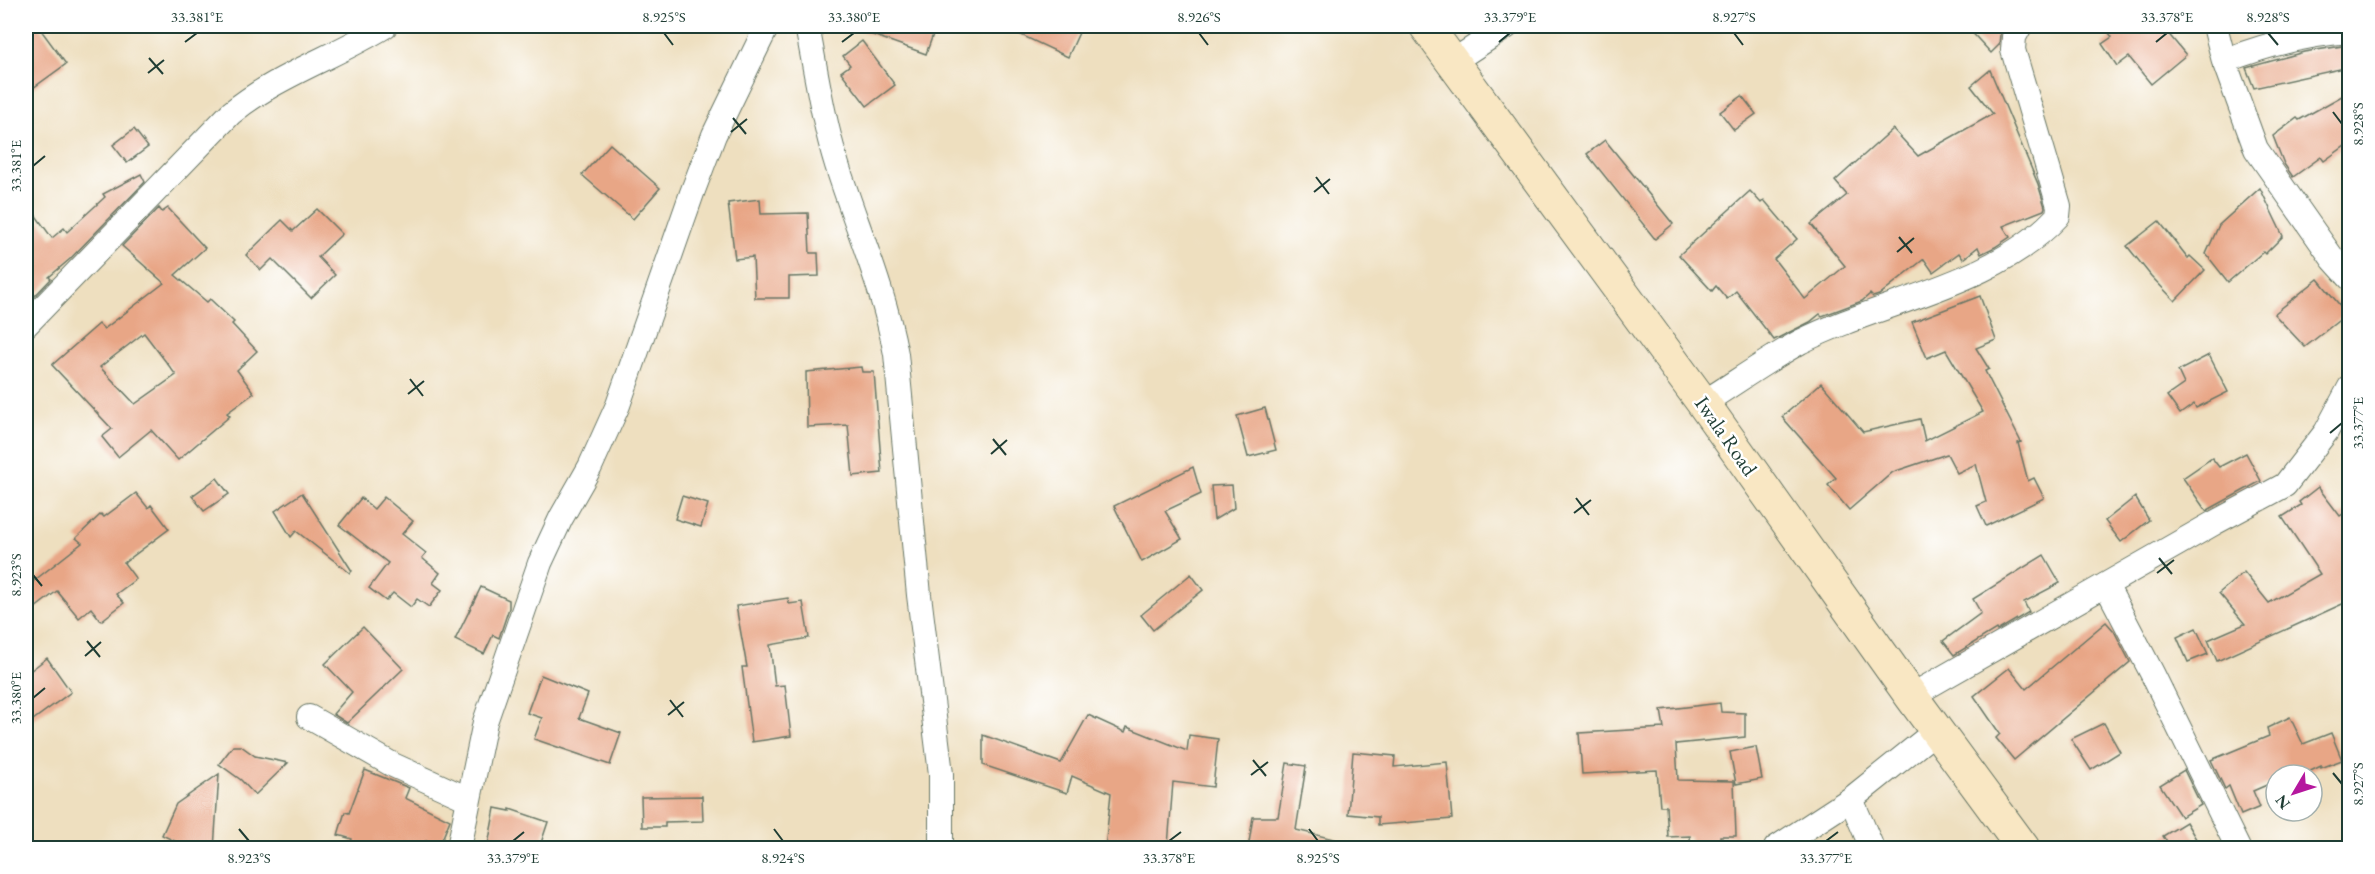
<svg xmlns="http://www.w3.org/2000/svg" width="2375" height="874" viewBox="0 0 2375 874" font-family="'EB Garamond',serif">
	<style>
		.building { fill: #e8a686; fill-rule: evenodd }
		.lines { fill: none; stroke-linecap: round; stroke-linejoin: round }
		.street-casing { stroke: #677665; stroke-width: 26 }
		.secondary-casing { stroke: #677665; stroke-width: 35 }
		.street { stroke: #fff; stroke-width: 24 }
		.secondary { stroke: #f9e7c3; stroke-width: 33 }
		.ticks { fill: none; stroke: #1f3d34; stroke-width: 2 }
		.labels { text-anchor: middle; stroke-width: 5; stroke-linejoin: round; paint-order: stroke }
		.street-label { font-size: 21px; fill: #1f3d34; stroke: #fff }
		.neatline { fill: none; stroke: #1f3d34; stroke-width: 2 }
		.ticks-label { font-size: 15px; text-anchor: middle; fill: #1f3d34 }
	</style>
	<rect width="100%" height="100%" fill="#fff"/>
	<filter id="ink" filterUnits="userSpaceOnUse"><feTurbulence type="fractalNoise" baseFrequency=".0167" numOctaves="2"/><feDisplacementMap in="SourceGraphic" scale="12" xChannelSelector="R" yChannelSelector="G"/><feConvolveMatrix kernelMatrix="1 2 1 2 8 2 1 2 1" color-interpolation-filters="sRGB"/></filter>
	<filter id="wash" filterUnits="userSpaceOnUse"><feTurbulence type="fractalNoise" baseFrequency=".008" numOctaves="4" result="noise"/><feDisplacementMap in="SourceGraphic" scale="24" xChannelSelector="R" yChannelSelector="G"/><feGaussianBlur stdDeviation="1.35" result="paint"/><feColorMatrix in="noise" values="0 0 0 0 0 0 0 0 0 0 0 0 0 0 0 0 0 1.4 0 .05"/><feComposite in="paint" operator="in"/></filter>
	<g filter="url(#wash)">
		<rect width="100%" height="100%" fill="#eedfbf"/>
		<g id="blocks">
			<!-- building -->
			<g class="building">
				<path d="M26,26H38L66,64L26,93Z"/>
				<path d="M853,26H936L926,54L853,28Z"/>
				<path d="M1002,26H1082L1068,57Z"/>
				<path d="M1966,26H1992L2000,34L1999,45L1991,53Z"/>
				<path d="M2104,26H2162L2186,55L2151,84L2129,57L2117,66L2102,44L2112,37Z"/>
				<path d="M862,41L895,85L867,106L841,72L850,65L843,56Z"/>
				<path d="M2349,45V67L2254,88L2246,68L2304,52Z"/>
				<path d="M1990,70L2038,184L2045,207L2044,210L2003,226L2010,237L1995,247L1981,254L1978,247L1963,259L1959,253L1933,272L1924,259L1879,295L1873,297L1870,294L1862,301L1822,316L1820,314L1810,322L1774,340L1736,291L1727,299L1716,286L1712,291L1679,255L1750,191L1761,203L1764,200L1797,239L1774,259L1805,299L1845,266L1811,224L1847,195L1835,181L1893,129L1918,156L1993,114L1971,86Z"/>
				<path d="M2349,92V143L2324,161L2321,157L2293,177L2284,164L2273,136L2297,118L2299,120Z"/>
				<path d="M1742,96L1756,114L1734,130L1720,112Z"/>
				<path d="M134,129L148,147L127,163L113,145Z"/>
				<path d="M1605,140L1673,224L1655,239L1587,154Z"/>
				<path d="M610,144L660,188L633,219L582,175Z"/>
				<path d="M141,174L145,182L70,259L49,277L51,279L26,305V202L52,238L64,228L67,232L105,197L103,194Z"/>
				<path d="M2260,188L2283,236L2265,254L2263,252L2228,282L2206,254L2219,225Z"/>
				<path d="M760,199L761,214L808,213L810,253H818L819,276L789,277V298H755L753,257L735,259L728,203Z"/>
				<path d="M159,208L162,212L168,208L205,248L175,275L207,302L210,299L234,322L232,324L257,351L237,370L254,393L227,413L230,416L178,460L151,430L118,457L102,437L112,429L52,365L99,324L104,329L164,283L122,246ZM144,333L176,375L135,404L100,367Z"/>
				<path d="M317,209L342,234L318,257L335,275L311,298L272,259L261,270L246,255L282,220L293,231Z"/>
				<path d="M2159,221L2188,258L2190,256L2205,270L2175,301L2151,276L2127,246Z"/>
				<path d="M2318,279L2347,314L2305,347L2274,314Z"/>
				<path d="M1980,296L1996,340L1976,348L1989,369L1985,371L2021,442L2018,443L2028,481L2034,478L2044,498L1986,526L1977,506L1986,502L1976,464L1957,473L1947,454L1893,472L1849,510L1828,485L1836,478L1782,417L1821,383L1863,432L1920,419L1925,441L1983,412L1946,350L1927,358L1912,322Z"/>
				<path d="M2209,355L2228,392L2196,408L2194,404L2180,414L2167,396L2184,384L2178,371Z"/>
				<path d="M861,367L862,372H874L882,473L853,476L848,425L807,427L806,372Z"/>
				<path d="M1265,408L1276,450L1248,457L1237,416Z"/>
				<path d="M2246,453L2261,481L2206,511L2183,478L2212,458L2219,467Z"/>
				<path d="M1193,467L1201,494L1165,511L1182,539L1142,562L1114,506Z"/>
				<path d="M217,478L229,494L204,511L192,496Z"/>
				<path d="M1232,485L1234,508L1214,520L1211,486Z"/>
				<path d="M2318,487L2340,516L2349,510V601L2217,661L2208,640L2245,624L2219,593L2244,572L2269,603L2320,574L2282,517L2301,505L2299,502Z"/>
				<path d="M136,493L148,508L151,505L169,529L124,563L136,579L116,594L124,603L101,621L91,608L79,618L57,591L26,615V587L82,543L76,538L101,514L104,517Z"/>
				<path d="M302,493L352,571L350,573L296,531L291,537L275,511Z"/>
				<path d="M682,496L708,504L701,527L675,519Z"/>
				<path d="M384,497L413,521L402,534L426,553L422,558L440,573L433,583L442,590L429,607L417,599L411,607L393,593L386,601L369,588L388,563L339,525L361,498L374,509Z"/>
				<path d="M2135,497L2149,520L2121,542L2105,521Z"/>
				<path d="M2044,555L2060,583L2024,602L2029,612L1997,631L1996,629L1954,655L1943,641L1981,613L1973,599Z"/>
				<path d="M1191,574L1203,590L1153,630L1141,615Z"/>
				<path d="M481,587L509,600V608L499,638L493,635L484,654L455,640Z"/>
				<path d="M788,598L789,604L803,602L809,638L770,645L775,686L785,685L791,736L752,742L742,667H747L736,606Z"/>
				<path d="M2106,622L2114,631L2130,662L2014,760L1996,738L2000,734L1974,696L2009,668L2026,689Z"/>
				<path d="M363,627L403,669L347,723L333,714L352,692L325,664Z"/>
				<path d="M2196,628L2208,654L2188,662L2177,637Z"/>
				<path d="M47,658L71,692L26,725V674Z"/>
				<path d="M541,675L588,694L579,718L621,733L610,765L534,739L542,718L527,713Z"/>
				<path d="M1720,703L1721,712L1745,713V737L1676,744L1678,780L1734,781L1736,836H1720V849H1691L1690,836L1668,837L1666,806H1660L1657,770L1582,774L1579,733L1664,728L1661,710Z"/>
				<path d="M1088,715L1125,732L1127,727L1187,751L1189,735L1218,739L1213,787L1173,782L1168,846L1135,843L1134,849H1105L1111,793L1072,776L1067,793L983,765V735L1061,763Z"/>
				<path d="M2290,717L2303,744L2331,733L2342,760L2321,768V766L2302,775H2276V781L2253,791L2260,807L2241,815L2229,786L2225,789L2211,760L2269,736L2267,728Z"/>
				<path d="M2104,723L2120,752L2091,770L2071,739Z"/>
				<path d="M233,746H241L255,756L288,763L255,795L241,780L219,764Z"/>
				<path d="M1756,747L1762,779L1736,784L1730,752Z"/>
				<path d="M1353,752L1395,756L1394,767L1447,762L1452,819L1378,825V817L1348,814Z"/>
				<path d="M1287,763L1306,766L1296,830L1342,841V849H1248L1253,817H1278Z"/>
				<path d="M365,770L409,788L405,798L450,820L439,847L426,841L424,849H371L351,844L352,839L338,835L345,812L349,813Z"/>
				<path d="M2184,770L2201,805L2181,817L2160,785Z"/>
				<path d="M219,774L214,849H191L162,835L176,804Z"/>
				<path d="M702,796L703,821L665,822V827H642L641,797Z"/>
				<path d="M495,808L510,811V809L548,822L539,849H501L488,845Z"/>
				<path d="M2186,822L2202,849H2171L2163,836Z"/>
			</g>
		</g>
	</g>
	<g filter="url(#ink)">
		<use href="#blocks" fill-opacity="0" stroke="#677665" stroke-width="1.5"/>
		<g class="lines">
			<defs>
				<g id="street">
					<path d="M807,26C816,72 823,120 837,165C857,228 884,289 896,354L919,595L941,774V848"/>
					<path d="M2215,26L2224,61L2256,149L2333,259L2350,278"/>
					<path d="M2224,61C2265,45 2306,34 2350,31"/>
					<path d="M1452,62L1507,26"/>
					<path d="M26,325L231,113C277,75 335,57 385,26"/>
					<path d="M1703,403C1735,383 1767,360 1800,342C1883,300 1993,286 2058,216L2059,206L2013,50L2014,37L2020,26"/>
					<path d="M2106,585L2152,673L2238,848"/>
					<path d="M1911,696L2214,523L2285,485L2326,432L2350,387"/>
					<path d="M309,717L393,765L468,799"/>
					<path d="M1851,799L1872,848"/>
					<path d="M459,848L485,722L540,563L561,518L590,467L618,405L692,193L714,135L767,26"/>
					<path d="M1776,848L1851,799L1936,731"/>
				</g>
				<path id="secondary" d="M1426,26L1703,403L1911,696L2023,848"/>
			</defs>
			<!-- street casing -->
			<use href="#street" class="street-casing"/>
			<!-- secondary casing -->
			<use href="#secondary" class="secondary-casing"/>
			<!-- street -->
			<use href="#street" class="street"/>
			<!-- secondary -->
			<use href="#secondary" class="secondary"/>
		</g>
	</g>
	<!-- ticks -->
	<path class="ticks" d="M664,33L673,45M1199,33L1208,45M1734,33L1743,45M2268,33L2278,45M185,42L197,33M842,42L854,33M1499,42L1510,33M2156,42L2167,33M149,58L163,74M148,73L164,60M2333,112L2342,124M733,118L746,134M731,132L747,119M33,166L45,156M1316,177L1329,194M1314,192L1330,179M1899,237L1912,253M1897,252L1914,238M410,379L423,396M408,394L424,381M2330,433L2342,423M993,439L1006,455M991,454L1007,440M1576,498L1589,515M1574,513L1591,500M2159,558L2172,574M2157,573L2174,560M33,575L42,586M87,641L100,657M85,656L101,642M33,698L45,688M670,700L683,717M668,715L684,702M1253,760L1266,776M2333,773L2342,784M1251,775L1268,762M239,829L249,841M774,829L783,841M1309,829L1318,841M513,841L524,832M1169,841L1181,832M1826,841L1838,832"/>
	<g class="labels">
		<!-- street labels -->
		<g class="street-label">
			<text transform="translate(1726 436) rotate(55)" y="7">Iwala Road</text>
		</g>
	</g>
	<!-- margin -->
	<rect width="2375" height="874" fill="none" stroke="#fff" stroke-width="66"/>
	<!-- north arrow -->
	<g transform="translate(2294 793) rotate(231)"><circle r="28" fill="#ffffff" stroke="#a5b1ae" stroke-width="1.5"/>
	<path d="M0-4.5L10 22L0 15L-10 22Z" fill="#b5179e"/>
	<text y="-9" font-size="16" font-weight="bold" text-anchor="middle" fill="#1f3d34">N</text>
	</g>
	<rect x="33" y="33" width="2309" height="808" class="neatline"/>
	<g class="ticks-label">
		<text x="197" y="22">33.381°E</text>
		<text x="664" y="22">8.925°S</text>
		<text x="854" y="22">33.380°E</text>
		<text x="1199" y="22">8.926°S</text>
		<text x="1510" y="22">33.379°E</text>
		<text x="1734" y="22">8.927°S</text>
		<text x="2167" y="22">33.378°E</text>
		<text x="2268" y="22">8.928°S</text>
		<text transform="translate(2358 124) rotate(-90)" y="5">8.928°S</text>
		<text transform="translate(16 166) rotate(-90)" y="5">33.381°E</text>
		<text transform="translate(2358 423) rotate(-90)" y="5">33.377°E</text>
		<text transform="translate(16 575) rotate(-90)" y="5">8.923°S</text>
		<text transform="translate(16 698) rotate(-90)" y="5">33.380°E</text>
		<text transform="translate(2358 784) rotate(-90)" y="5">8.927°S</text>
		<text x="249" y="863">8.923°S</text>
		<text x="513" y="863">33.379°E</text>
		<text x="783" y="863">8.924°S</text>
		<text x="1169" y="863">33.378°E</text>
		<text x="1318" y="863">8.925°S</text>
		<text x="1826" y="863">33.377°E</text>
	</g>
</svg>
